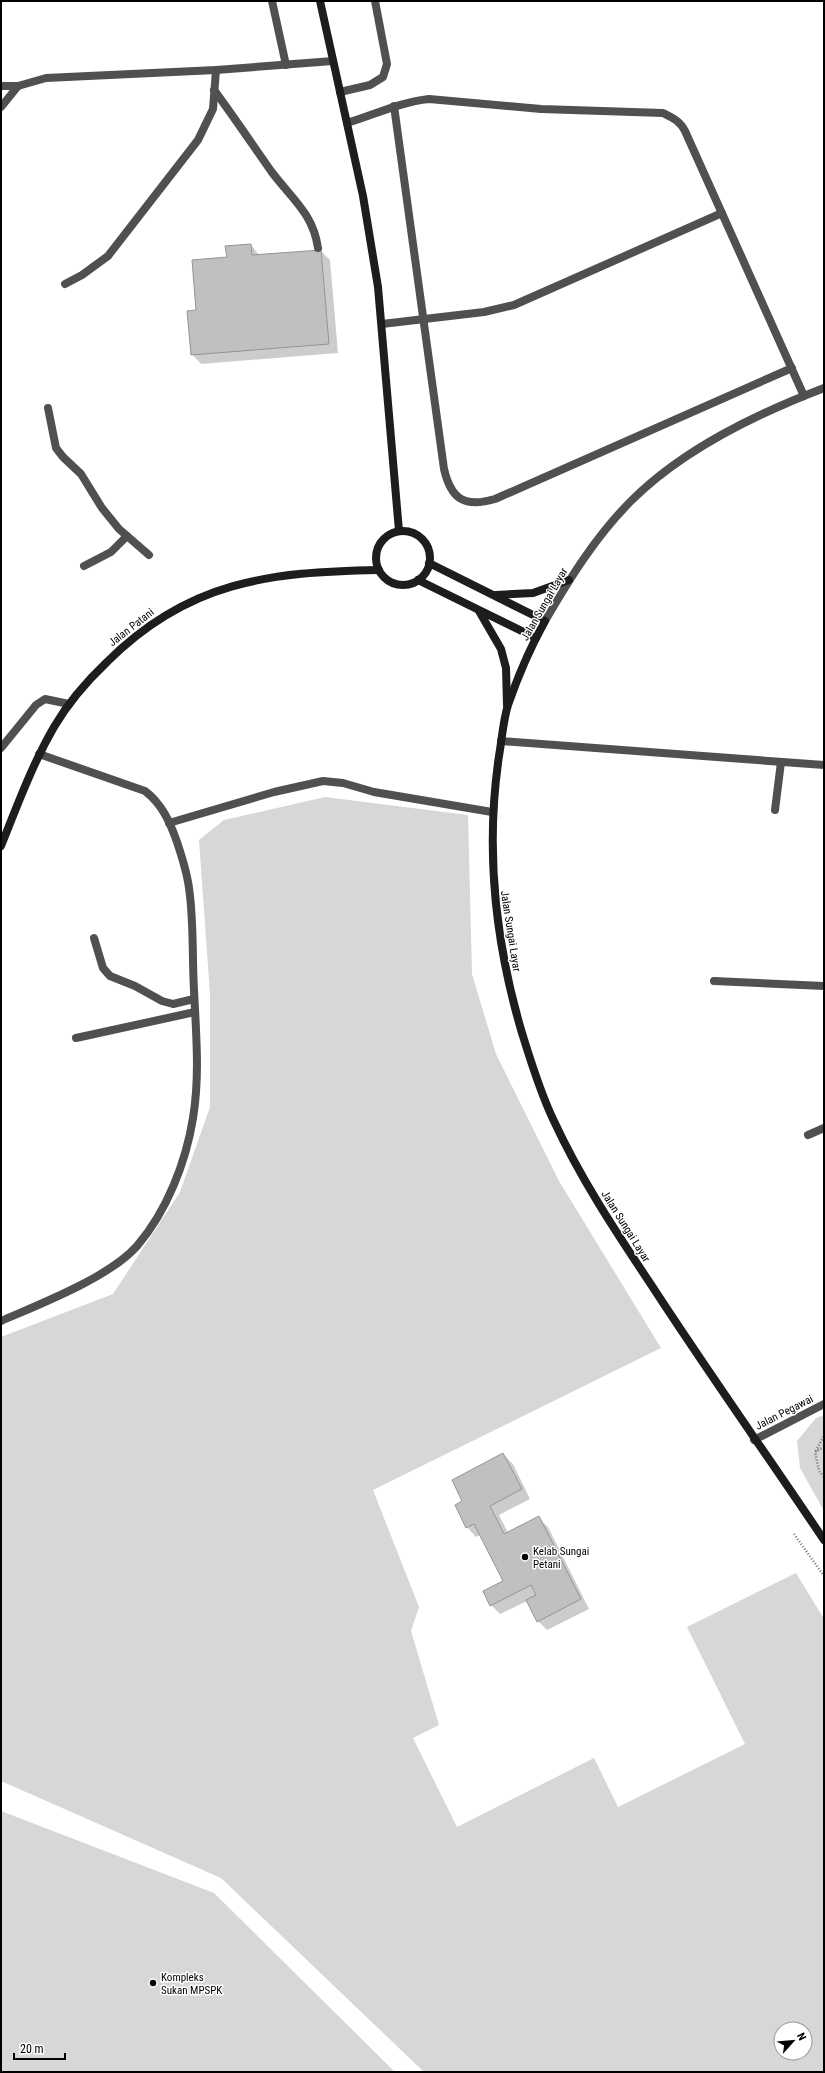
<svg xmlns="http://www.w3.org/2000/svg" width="825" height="2073" viewBox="0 0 825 2073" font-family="'Roboto Condensed',sans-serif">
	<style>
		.green { fill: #d7d7d7; fill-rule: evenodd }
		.shadow { fill: #0003 }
		.building { fill: #c0c0c0; stroke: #949494 }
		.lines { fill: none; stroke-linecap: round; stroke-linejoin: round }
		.path { stroke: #727272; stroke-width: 2.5; stroke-dasharray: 1 2; stroke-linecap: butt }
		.service { stroke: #505050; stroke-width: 8 }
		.minor { stroke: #505050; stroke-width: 8 }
		.tertiary { stroke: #505050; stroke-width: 8 }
		.secondary { stroke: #1d1d1d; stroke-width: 8 }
		.poi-dot { fill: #000; stroke: #fff; stroke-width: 1.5 }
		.labels { text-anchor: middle; stroke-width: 3; stroke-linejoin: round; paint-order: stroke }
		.street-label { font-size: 11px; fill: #000; stroke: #fff }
		.poi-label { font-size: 11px; fill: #000; stroke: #fff; text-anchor: start }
	</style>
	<rect width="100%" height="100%" fill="#fff"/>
	<!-- green -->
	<g class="green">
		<path d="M325,797L468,815L472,974L496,1054L559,1181L661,1348L373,1490L419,1607L411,1631L439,1725L413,1738L457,1827L594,1758L618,1807L745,1744L687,1627L796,1573L824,1619V2072H424L221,1878L1,1781V1337L113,1294L180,1192L210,1107V994L199,840L224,820ZM781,2029H805V2053H781Z"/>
		<path d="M824,1415V1511L800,1468L797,1441L816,1418Z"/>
		<path d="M1,1811L214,1893L395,2072H1Z"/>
	</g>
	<!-- shadow -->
	<g class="shadow">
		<path d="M251,245L260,256L321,251L330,260L338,353L201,364L192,354L197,311L228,258Z"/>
		<path d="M503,1454L513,1464L530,1499L499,1515L508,1533L538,1518L548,1527L589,1609L547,1630L538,1621L527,1601L500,1614L491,1605L504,1581L481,1534L476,1537L467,1527L464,1502Z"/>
	</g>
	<!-- building -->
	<g class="building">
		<path d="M251,244L252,255L321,250L329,344L191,355L187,311L196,310L192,260L227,257L225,246Z"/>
		<path d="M503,1453L522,1489L490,1506L504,1534L539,1516L581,1599L537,1622L526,1600L536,1595L531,1585L490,1606L483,1591L503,1581L474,1524L466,1528L455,1505L462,1501L452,1480Z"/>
	</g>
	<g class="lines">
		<!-- path -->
		<g class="path">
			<path d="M824,1447L815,1452L819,1471L824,1477"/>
			<path d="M816,1451L824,1435"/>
			<path d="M794,1534L824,1576"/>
		</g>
		<!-- service -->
		<g class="service">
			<path d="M1,86H18"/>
			<path d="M48,408L56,448L63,457L81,474L102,508L119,529L149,555"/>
			<path d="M84,566L111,552L127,536"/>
			<path d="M94,938L103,968L110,976L135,986L162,1001L173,1004L194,999"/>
			<path d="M76,1038L195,1012"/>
		</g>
		<!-- minor -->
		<g class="minor">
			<path d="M272,1L286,65"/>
			<path d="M214,90C234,117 252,144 271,171C291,198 313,213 318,248"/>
			<path d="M340,92L370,85L383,77L387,64L375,1"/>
			<path d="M394,106L444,469C451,499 464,508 495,499L792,368"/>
			<path d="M1,107L18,86L46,78L216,70L333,61"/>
			<path d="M347,123C374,115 400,102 429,99L541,109L663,113C673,118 680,121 685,131L804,396"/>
			<path d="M65,284L82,275L108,256L198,140L213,109L216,70"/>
			<path d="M382,324L484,312L514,305L722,213"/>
			<path d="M501,741L824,765"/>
			<path d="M1,748L36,705L45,699L69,704"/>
			<path d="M775,810L781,762"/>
			<path d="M169,823L274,792L323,781L343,783L374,792L492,812"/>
			<path d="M714,981L824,986"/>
			<path d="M808,1135L824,1128"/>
			<path d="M1,1321C40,1304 110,1277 137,1246C167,1211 186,1162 193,1118C200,1076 196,1033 194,990C192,956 194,922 189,888C187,872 182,857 177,842C170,822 162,804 145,791L39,754"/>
		</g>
		<!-- tertiary -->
		<g class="tertiary">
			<path d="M545,621C570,578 596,536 631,501C683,449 756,414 824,388"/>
			<path d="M754,1440L824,1404"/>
		</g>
		<!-- secondary -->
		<g class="secondary">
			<path d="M320,1L363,196L378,287L399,531"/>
			<circle cx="403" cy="558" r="27"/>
			<path d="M429,563L545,621C530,648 518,676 508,705C503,721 502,739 499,756C485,850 495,942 522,1033C531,1062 540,1092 553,1119C580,1178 616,1232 652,1286C708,1372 767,1455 824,1540"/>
			<path d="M418,580L536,638"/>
			<path d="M496,595L533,593L569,580"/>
			<path d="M479,611L501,649L506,668L507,705"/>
			<path d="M1,846C17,806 32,765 54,727C68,703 87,681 107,662C188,581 269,572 379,570"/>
		</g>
	</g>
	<!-- markers -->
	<g class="poi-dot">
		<circle cx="525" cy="1557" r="4"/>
		<circle cx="153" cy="1983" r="4"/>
	</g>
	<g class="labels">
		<!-- street labels -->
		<g class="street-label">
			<text transform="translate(544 604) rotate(-60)" y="4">Jalan Sungai Layar</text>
			<text transform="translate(131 627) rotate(-38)" y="4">Jalan Patani</text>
			<text transform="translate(511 931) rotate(81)" y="4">Jalan Sungai Layar</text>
			<text transform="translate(626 1226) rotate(58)" y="4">Jalan Sungai Layar</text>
			<text transform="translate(784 1412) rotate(-27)" y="4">Jalan Pegawai</text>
		</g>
		<!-- poi labels -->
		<g class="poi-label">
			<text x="533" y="1555">Kelab Sungai<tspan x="533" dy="13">Petani</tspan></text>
			<text x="161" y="1981">Kompleks<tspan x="161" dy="13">Sukan MPSPK</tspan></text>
		</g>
	</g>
	<!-- border -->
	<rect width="825" height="2073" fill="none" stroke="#000000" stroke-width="4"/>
	<!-- north arrow -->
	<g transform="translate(793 2041) rotate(63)"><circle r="19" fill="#ffffff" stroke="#999999"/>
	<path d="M0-3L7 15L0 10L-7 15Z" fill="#000000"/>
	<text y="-6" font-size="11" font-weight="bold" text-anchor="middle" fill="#000000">N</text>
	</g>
	<!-- scale -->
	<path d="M14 2053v6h51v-6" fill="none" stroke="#000000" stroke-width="2"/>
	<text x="20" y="2053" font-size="12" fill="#000000" stroke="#ffffff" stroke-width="3" paint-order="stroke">20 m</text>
</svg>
